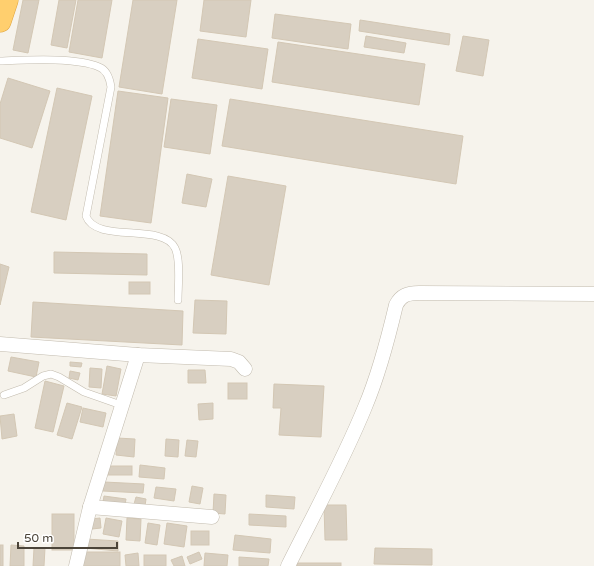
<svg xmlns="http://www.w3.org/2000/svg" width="594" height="566" viewBox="0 0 594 566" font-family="'Varela Round',sans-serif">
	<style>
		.building { fill: #d8cfc1; stroke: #d3c7b4 }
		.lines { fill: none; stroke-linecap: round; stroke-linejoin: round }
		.lane-casing { stroke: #c2bbae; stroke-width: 8 }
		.street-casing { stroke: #c2bbae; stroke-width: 15 }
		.highway-casing { stroke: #e0a43c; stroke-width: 23 }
		.lane { stroke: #fff; stroke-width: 7 }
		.street { stroke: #fff; stroke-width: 14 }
		.highway { stroke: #ffcf6e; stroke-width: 22 }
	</style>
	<rect width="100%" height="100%" fill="#f6f3ec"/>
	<!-- building -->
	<g class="building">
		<path d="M23,0H39L28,53L13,50Z"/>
		<path d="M59,0H76L67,48L51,45Z"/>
		<path d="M78,0H112L102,58L69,52Z"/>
		<path d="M133,0H177L162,94L119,87Z"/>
		<path d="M204,0H251L246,37L200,31Z"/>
		<path d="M275,14L351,24L348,49L272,38Z"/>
		<path d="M360,20L450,34L449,45L359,31Z"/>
		<path d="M366,36L406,43L404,53L364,47Z"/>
		<path d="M463,36L489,40L483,76L456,71Z"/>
		<path d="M198,39L268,49L262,89L192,78Z"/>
		<path d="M278,42L425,64L419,105L272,82Z"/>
		<path d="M8,78L50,91L32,148L0,138V104Z"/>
		<path d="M57,88L92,96L66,220L31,212Z"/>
		<path d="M118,91L168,98L151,223L100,216Z"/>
		<path d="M171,99L217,105L210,154L164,147Z"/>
		<path d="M230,99L463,136L456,184L222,146Z"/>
		<path d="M187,174L212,179L206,207L182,203Z"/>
		<path d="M228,176L286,186L269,285L211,275Z"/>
		<path d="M54,252L147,254V275L54,273Z"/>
		<path d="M0,264L9,267L0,305Z"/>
		<rect x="129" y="282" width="21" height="12"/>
		<path d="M195,300L227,301L226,334L193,333Z"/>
		<path d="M33,302L183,311L182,345L31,337Z"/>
		<path d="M11,357L39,362L36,377L8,371Z"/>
		<path d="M70,362L82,363L81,367L70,366Z"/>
		<path d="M107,366L121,369L116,396L102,394Z"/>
		<path d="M90,368L102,369L101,388L89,387Z"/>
		<path d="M188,370H205L206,383H188Z"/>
		<path d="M70,371L80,373L78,380L69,378Z"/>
		<path d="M45,381L64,386L53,432L35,428Z"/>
		<rect x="228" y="383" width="19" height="16"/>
		<path d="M274,384L324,386L321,437L279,435L281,408H273Z"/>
		<path d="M67,403L82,407L72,439L57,435Z"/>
		<path d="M213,403V419L199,420L198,404Z"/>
		<path d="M83,408L106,413L103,427L80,422Z"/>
		<path d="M14,414L17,436L2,439L0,416Z"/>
		<path d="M117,438L135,439L134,457L116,455Z"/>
		<path d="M166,439L179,440L178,457L165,456Z"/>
		<path d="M187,440L198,441L196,457L185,456Z"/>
		<path d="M140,465L165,468L164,479L139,477Z"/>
		<rect x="108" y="466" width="24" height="9"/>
		<path d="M104,482L144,484L143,493L103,491Z"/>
		<path d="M192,486L203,488L200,504L189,502Z"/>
		<path d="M156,487L176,489L174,501L154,498Z"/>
		<path d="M214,494L226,495L225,514L213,513Z"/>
		<path d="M266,495L295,497L294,509L266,507Z"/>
		<path d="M104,496L126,499L125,505L103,502Z"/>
		<path d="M136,497L146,499L145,506L134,504Z"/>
		<path d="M324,505H346L347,540H325Z"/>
		<rect x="52" y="514" width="22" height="36"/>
		<path d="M249,514L286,516V527L249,525Z"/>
		<path d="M100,518L101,528L92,529L91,519Z"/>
		<path d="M106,518L122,521L119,537L103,534Z"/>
		<path d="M127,518L141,519L140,541L126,540Z"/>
		<path d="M148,523L160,525L157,545L145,543Z"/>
		<path d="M167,523L187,526L184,547L164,544Z"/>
		<rect x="191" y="531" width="18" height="14"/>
		<path d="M235,535L271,539L270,553L233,550Z"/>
		<path d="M86,539L118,541V551L85,548Z"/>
		<rect x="0" y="545" width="3" height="21"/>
		<path d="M11,545L24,546V566H10Z"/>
		<path d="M34,548H45L44,566H33Z"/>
		<path d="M375,548L432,549V565L374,564Z"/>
		<rect x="83" y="552" width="37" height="14"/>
		<path d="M199,552L202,559L190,564L187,557Z"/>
		<path d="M138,553L139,566H126L125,555Z"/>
		<path d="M205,553L228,555L227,566H204Z"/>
		<rect x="144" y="555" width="22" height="11"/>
		<path d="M182,556L185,566H174L171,560Z"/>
		<path d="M239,557L269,559L268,566H239Z"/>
		<rect x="297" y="563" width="44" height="3"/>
	</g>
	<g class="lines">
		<defs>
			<g id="lane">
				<path d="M0,61C26,60 76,57 99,67C107,70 110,80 111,87L86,216C96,244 162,222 175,248C181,260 178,286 178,300"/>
				<path d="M4,395L24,388L43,376L51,374L59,377L84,392L121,405"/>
			</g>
			<g id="street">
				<path d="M0,344L138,355L231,359L239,362L245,369"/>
				<path d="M90,507L212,517"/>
				<path d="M76,566L90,507L138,355"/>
				<path d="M288,566C314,514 343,461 365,407C379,374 388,339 396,305C401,295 408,293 419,293L594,294"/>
			</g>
			<path id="highway" d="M0,21L7,0"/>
		</defs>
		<!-- lane casing -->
		<use href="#lane" class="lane-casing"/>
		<!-- street casing -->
		<use href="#street" class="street-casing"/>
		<!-- highway casing -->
		<use href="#highway" class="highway-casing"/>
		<!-- lane -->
		<use href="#lane" class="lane"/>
		<!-- street -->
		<use href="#street" class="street"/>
		<!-- highway -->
		<use href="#highway" class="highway"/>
	</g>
	<!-- scale -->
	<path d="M18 542v6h99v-6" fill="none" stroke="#4b4439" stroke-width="2"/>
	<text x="24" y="542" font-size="12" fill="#4b4439" stroke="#ffffff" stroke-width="3" paint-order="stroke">50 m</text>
</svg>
